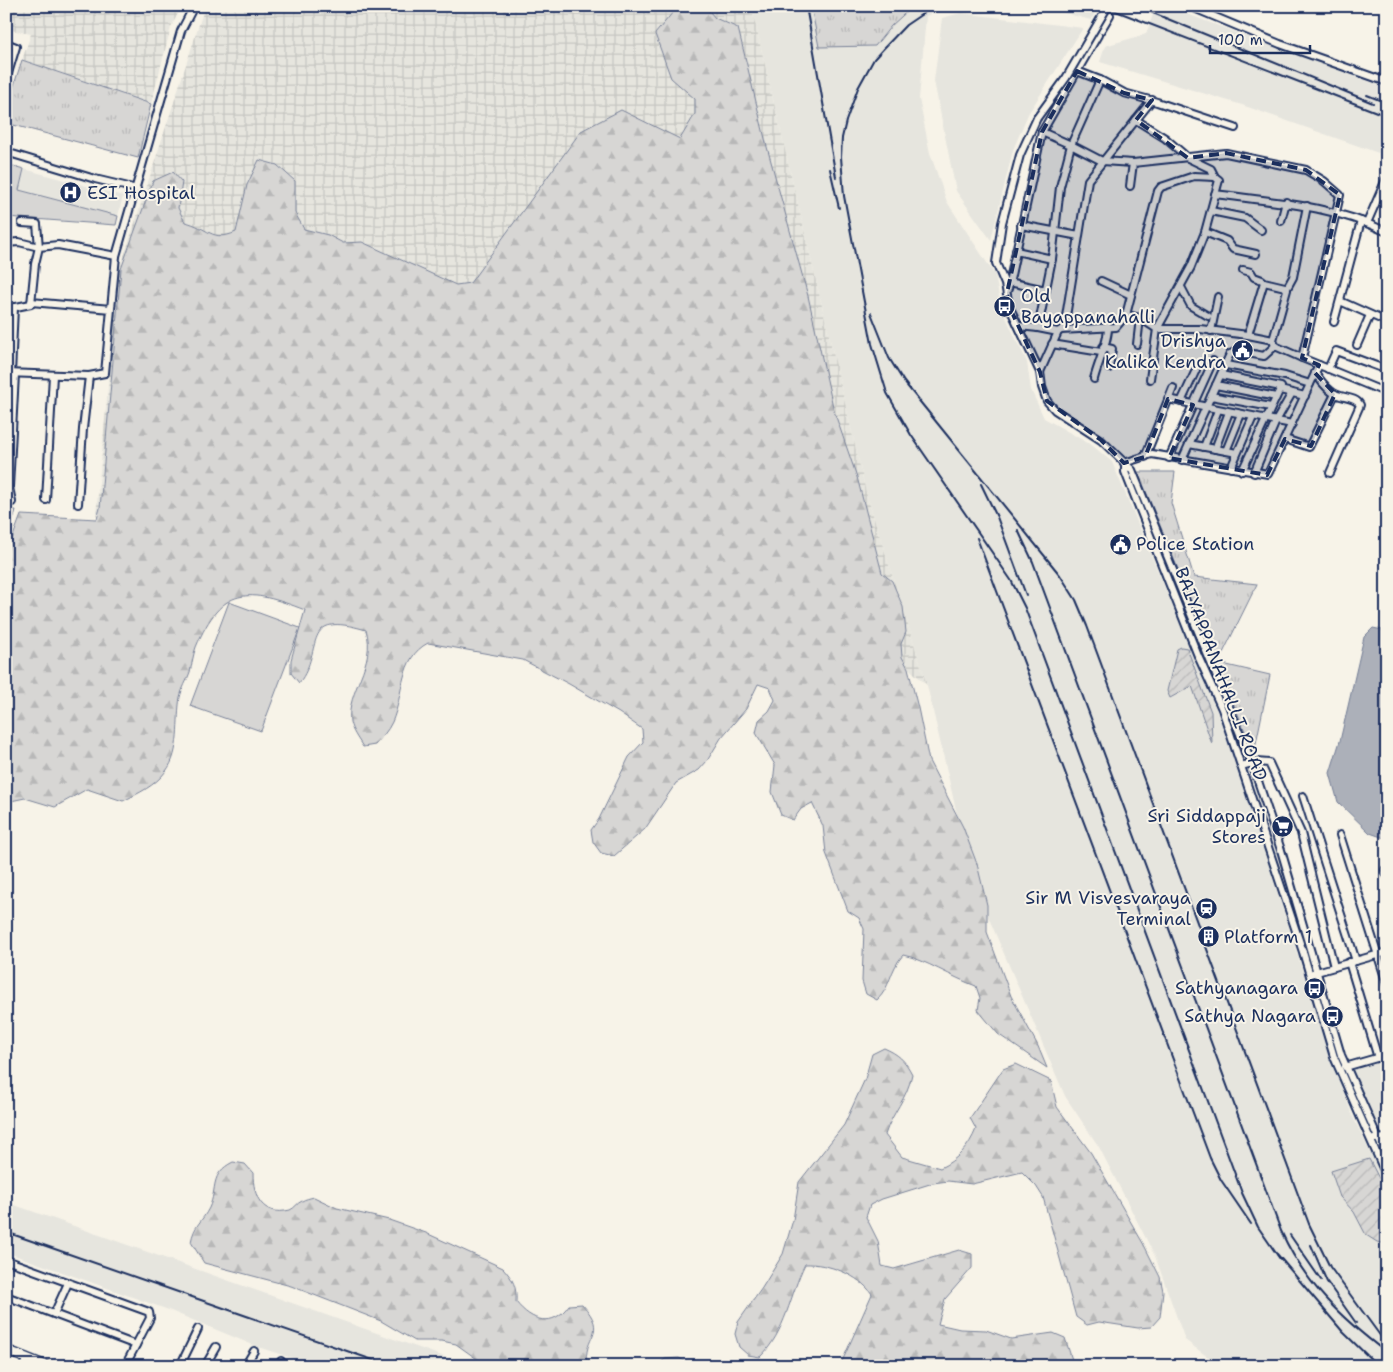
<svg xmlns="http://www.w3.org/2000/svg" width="1393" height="1372" viewBox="0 0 1393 1372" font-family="'Shantell Sans',sans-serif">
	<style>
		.built { fill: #e6e5de }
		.industrial { fill: url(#industrial-grid) }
		.grass { fill: url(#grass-tufts); stroke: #798299 }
		.forest { fill: url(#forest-firs); stroke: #798299 }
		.cemetery { fill: url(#cemetery-stones); stroke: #798299 }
		.park { fill: #d7d6d4; stroke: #798299 }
		.garden { fill: url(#garden-furrows); stroke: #798299 }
		.water { fill: #acb0b9; stroke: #727c95 }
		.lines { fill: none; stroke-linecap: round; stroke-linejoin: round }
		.minor-tunnel { stroke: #cbcccc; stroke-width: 6; stroke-dasharray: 6 3; stroke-linecap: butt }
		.minor-casing { stroke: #1b2f5e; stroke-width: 10 }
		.major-casing { stroke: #1b2f5e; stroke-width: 12 }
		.minor { stroke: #f7f3e8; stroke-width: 6 }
		.major { stroke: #f7f3e8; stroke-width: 9 }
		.rail { stroke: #1b2f5e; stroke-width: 2 }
		.minor-bridge-casing { stroke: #1b2f5e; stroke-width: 10; stroke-linecap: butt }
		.minor-bridge { stroke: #f7f3e8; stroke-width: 6 }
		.marked { fill: #1b2f5e; fill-opacity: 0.2; stroke: #1b2f5e; stroke-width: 4; stroke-dasharray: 10 6; stroke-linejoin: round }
		.labels { text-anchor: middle; stroke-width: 4; stroke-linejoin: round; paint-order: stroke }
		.poi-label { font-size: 18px; fill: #1b2f5e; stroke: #f7f3e8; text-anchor: end }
		.street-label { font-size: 18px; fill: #1b2f5e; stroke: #f7f3e8 }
	</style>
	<defs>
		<pattern id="industrial-grid" width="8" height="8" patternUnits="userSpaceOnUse" patternTransform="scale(1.25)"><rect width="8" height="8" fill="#e6e5de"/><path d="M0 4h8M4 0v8" fill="none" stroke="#c5c5c1"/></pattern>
		<pattern id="grass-tufts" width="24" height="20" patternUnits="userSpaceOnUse" patternTransform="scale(1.25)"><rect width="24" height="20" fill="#d7d6d4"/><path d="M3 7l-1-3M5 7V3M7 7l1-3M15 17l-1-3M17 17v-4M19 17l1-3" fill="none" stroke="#b8b8b8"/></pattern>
		<pattern id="forest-firs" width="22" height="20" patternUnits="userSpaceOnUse" patternTransform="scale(1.25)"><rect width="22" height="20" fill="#d7d6d4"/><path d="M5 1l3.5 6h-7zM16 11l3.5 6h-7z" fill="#b8b8b8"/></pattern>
		<pattern id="cemetery-stones" width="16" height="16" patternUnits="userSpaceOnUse" patternTransform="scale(1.25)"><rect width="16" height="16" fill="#d7d6d4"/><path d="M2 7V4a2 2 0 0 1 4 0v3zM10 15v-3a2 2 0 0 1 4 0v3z" fill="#b8b8b8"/></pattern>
		<pattern id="garden-furrows" width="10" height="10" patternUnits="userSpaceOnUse" patternTransform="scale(1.25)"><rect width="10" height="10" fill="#d7d6d4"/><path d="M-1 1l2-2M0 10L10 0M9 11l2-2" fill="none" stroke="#b8b8b8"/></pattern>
	</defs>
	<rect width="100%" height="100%" fill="#f7f3e8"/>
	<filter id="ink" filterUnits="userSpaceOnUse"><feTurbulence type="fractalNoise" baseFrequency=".02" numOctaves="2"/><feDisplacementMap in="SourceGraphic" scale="10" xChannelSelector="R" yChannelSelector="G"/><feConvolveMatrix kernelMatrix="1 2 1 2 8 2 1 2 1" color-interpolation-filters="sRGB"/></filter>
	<g filter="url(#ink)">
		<!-- built -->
		<g class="built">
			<path d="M744,6H946L926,16L919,99L930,153L947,202L995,275L1001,307L1027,362L1031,390L1044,418L1093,446L1112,462L1226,733L1334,1068L1353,1117L1387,1187V1366H1220L1185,1340L1155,1256L1099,1147L1065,1096L972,879L927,685L867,496L752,10Z"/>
			<path d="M1038,6H1099L1091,20Z"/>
			<path d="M1156,6H1165L1387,88V156L1242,105L1100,62L1105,46L1146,34Z"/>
			<path d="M961,13L1083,28L1028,114L1013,150L991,240L956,191L934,81L942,18Z"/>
			<path d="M24,169L123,196L118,216L19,190Z"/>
			<path d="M1387,1058V1133H1378L1351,1069Z"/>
			<path d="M6,1202L470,1366H316L258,1347L166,1309L6,1252Z"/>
		</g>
		<!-- industrial -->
		<g class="industrial">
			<path d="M6,6H182L171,27L151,104L22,60L31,34L6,29Z"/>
			<path d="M205,6H744L752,10L867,496L927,685L829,596L304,526L96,515L119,272Z"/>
		</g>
		<!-- grass -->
		<g class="grass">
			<path d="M811,6H913L891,26L875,46L819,47Z"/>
			<path d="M22,60L151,104L138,158L6,123V110Z"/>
			<path d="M1138,472H1175L1171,503L1194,577L1257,584L1218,663L1270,675L1254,753Z"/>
		</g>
		<!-- forest -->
		<g class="forest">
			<path d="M678,6H705L715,18L738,28L767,147L808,296L834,411L857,477L882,573L892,581L903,607L906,632L901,644L902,657L908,668L918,708L929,761L963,827L977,864L987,905V932L1011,996L1037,1044L1047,1068L998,1034L978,1010L980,998L976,986C953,978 924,959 903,955C889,971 891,987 877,1000L866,994L862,981L864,929L859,918L848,911L826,853L823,826L812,803L801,809L793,820L781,815L772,792L775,765L756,733L759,720L769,711L775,700L770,688L758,684L746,709L721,738L707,761L699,770L676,783L645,829L614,856L601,853L593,842L591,830L599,819L629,757L643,742L642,729L619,713L569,684L523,660L428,643C399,658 404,695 392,722C388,731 381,738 375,745L363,747C358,739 352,731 350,722C346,691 377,664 366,630C299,610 325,649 299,683L291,673V660L305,610C248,588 222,585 196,647C193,655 192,664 190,672C187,681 182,688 180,697C176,720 181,752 166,771C155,786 139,793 123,801L87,789L55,807L25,798L6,802V555L21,515L97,519L100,508L121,269L153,181L173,172L182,182L178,208L185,222C208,227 212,243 236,232L247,185L259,160L277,165L295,181V213L304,229L328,235L343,243L362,242L456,285L470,283L581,131L621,110L680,139L695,114V99L671,78L655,34Z"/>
			<path d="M884,1048C898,1054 905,1060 912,1074C907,1100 892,1112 885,1135L902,1157L940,1168C957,1160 969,1147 976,1129L970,1118L1003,1069L1016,1064L1051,1081L1057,1107L1091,1153L1144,1245L1160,1277L1163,1291L1160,1317L1151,1327L1138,1328L1099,1322L1087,1325L1076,1317L1043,1197L1036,1186L1022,1172L972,1184L948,1181L933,1183L882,1199L870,1205L866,1217L878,1241L882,1266L894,1269L959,1250L972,1254V1268L945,1299L938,1324L960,1329L986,1330L1011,1339L1053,1333L1065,1338L1074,1366H840L872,1294C859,1275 828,1263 805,1264C790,1294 786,1332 760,1357L748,1355L739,1347L735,1334L738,1322L762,1288L783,1254L793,1220L799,1182L844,1125L865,1079L872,1054Z"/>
			<path d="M233,1162L245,1164L253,1173C253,1196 262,1217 290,1210C295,1208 297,1203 302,1201C305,1199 310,1198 314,1197L337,1208L389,1220L426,1233L503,1268C513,1279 517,1287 516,1302C532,1322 553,1328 569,1305L582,1304C610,1335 582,1334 587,1366L484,1364L456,1344L442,1341H415L381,1321L291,1286L204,1263L191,1242C194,1225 202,1222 209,1208C218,1188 209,1174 233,1162Z"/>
			<path d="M679,1358L693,1366H656L665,1359Z"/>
		</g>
		<!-- cemetery -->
		<path class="cemetery" d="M6,510H16L6,543Z"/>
		<!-- park -->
		<g class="park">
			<path d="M6,164L24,169L19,190L118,216L116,225L6,217Z"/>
			<path d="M229,602L300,628L261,731L190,706Z"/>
		</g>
		<!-- garden -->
		<g class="garden">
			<path d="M1181,647L1187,648L1211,712L1212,744L1192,686L1170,698L1167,691L1177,649Z"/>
			<path d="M1369,1159L1387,1194V1244L1377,1242L1366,1235L1354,1212L1340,1197L1331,1171Z"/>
		</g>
		<!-- water -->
		<path class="water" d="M1373,628L1387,631V839L1370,833L1338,802L1330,773L1340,741L1364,637Z"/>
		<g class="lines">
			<!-- minor-tunnel -->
			<path class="minor-tunnel" d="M1110,15L1115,6"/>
			<defs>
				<g id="minor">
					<path d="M1189,6L1280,44L1387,82"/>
					<path d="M1101,30L1110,15"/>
					<path d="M6,43L16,47L6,80"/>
					<path d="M1077,71L1100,80L1124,93L1157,102L1235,128"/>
					<path d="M1100,80L1071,145L1102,161L1133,163L1226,153L1306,170L1324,181L1340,195L1302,358L1387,393"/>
					<path d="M1037,118L1020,155L1002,223L996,263L1005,284L1009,306L1040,372L1042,387L1047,401L1055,410L1101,440L1132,470L1252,763L1281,850L1341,1055L1387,1158"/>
					<path d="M6,152L95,179L137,189"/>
					<path d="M1130,186L1133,163"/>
					<path d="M1215,194C1274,202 1332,205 1387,232"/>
					<path d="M1211,211L1245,218L1261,230"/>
					<path d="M1281,221L1286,202"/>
					<path d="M1367,223L1387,177"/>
					<path d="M1021,225L1079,236"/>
					<path d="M1205,232L1227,241L1233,249L1256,254"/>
					<path d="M6,243L19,242L39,247L37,224L22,223"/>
					<path d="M1016,251L1052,259L1060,187L1071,145L1042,132"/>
					<path d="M1052,259L1038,328L1058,332"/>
					<path d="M1243,270L1251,272L1254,277L1262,280L1264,282"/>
					<path d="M1101,281L1131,295"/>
					<path d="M1009,282L1046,290"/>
					<path d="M1181,287L1191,306L1208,316"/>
					<path d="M1287,288L1293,277L1307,206"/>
					<path d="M1008,289L1042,132L1098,35"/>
					<path d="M1340,301L1387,322"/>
					<path d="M31,302L111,309"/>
					<path d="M6,309L31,304L35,264L39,247L58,245L116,256"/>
					<path d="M1126,315L1158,191L1161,187L1194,176L1215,177"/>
					<path d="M1334,322L1361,221"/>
					<path d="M1019,326L1038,328"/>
					<path d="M1064,329L1088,180L1152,100"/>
					<path d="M1211,331L1218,297"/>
					<path d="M1273,340L1248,335L1264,282L1285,287L1287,290L1273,340L1275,346L1302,358"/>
					<path d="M1052,344L1101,352"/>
					<path d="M1137,344L1140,318"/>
					<path d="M1357,345L1370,315"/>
					<path d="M1103,347L1112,349L1109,368"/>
					<path d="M1226,365L1285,376L1310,384"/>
					<path d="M1328,369L1336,351L1387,370"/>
					<path d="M1040,372L1058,332L1061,330L1116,327L1126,315L1140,318L1157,329L1191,267L1205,232L1219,180L1215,177L1211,169L1188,158L1165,138L1136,120"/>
					<path d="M6,373L89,376L105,373L116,256L181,31L194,6"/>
					<path d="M1315,373C1321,381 1326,389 1335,394C1343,398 1356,397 1360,405L1330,473"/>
					<path d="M11,374L14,307"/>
					<path d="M1221,375L1281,387L1242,471"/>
					<path d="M1094,379C1098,363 1109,340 1108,326"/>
					<path d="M1150,379L1157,329H1200L1248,335"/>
					<path d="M1216,385L1276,397"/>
					<path d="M1280,390L1305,396"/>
					<path d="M1211,396L1271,407"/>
					<path d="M1168,399L1292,424"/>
					<path d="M1181,402L1196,370"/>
					<path d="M1285,439L1309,447L1335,394"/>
					<path d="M1189,444L1237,453"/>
					<path d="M1204,447L1218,410"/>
					<path d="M1215,449L1229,412"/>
					<path d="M1226,451L1241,414"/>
					<path d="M1145,457L1173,388"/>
					<path d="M1169,458L1213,361"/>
					<path d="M1182,460L1230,354L1237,351L1264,356L1275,346"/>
					<path d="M1124,463L1152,454L1268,474L1319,365"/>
					<path d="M1125,464V472L1198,656L1222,709L1303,952L1334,1057L1387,1177"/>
					<path d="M1231,468L1253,417"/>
					<path d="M1254,473L1276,421L1292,393"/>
					<path d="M46,500L53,375"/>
					<path d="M12,502L9,487L15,374"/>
					<path d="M78,504L83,429L89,376"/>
					<path d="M1241,766L1256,762L1269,763L1301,833L1334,967"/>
					<path d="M1303,796L1356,961"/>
					<path d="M1340,835L1387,984"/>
					<path d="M1385,870L1387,875"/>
					<path d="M1349,962L1378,1058"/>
					<path d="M1313,973L1387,952"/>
					<path d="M1345,1067L1387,1055"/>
					<path d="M1374,1139L1387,1138"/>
					<path d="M6,1260L149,1312L150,1318L125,1366"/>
					<path d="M6,1296L136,1345"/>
					<path d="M54,1314L68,1283"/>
					<path d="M23,1366L28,1359"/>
					<path d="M180,1366L198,1329"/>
					<path d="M205,1366L216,1347"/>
					<path d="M245,1366L254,1351"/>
					<path d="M278,1366L281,1361"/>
				</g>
				<path id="major" d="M6,1350L46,1366"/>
			</defs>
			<!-- minor casing -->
			<use href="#minor" class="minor-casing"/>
			<!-- major casing -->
			<use href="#major" class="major-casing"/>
			<!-- minor -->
			<use href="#minor" class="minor"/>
			<!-- major -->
			<use href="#major" class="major"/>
			<!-- rail -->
			<g class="rail">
				<path d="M806,6L836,177"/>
				<path d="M934,6L906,25L884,48L874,59L858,88L846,121L842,138L841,157L844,196L872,344L887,393L911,435L1011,580L1025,608L1242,1193L1258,1227L1280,1259"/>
				<path d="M1103,6L1387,116"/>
				<path d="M1136,6L1373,103"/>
				<path d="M1367,95L1387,103"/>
				<path d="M830,169L839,208"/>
				<path d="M871,313L889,358L904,382L1060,575L1076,600L1087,626L1309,1224L1330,1267L1387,1345"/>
				<path d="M981,484L997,517L1026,595"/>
				<path d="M1018,530L1033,562L1281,1231C1305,1284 1341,1318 1387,1353"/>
				<path d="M977,538L1210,1158L1221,1180L1251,1224"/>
				<path d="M6,1232L390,1366"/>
				<path d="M1290,1235L1321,1280"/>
				<path d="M1311,1245L1327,1282L1356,1323"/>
				<path d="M1277,1254L1343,1332L1378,1366"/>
			</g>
			<defs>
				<path id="minor-bridge" d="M1037,118L1066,78L1108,6"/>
			</defs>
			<!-- minor-bridge casing -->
			<use href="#minor-bridge" class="minor-bridge-casing"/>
			<!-- minor-bridge -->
			<use href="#minor-bridge" class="minor-bridge"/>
		</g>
	</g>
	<!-- marked area -->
	<path class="marked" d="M1077,71L1124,93L1152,100L1136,120L1188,158L1226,153L1306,170L1340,195L1302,358L1319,365L1315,373L1335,394L1311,446L1285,439L1267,475L1169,458L1193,405L1168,399L1145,457L1124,463L1101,440L1047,401L1040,372L1009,306L1007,293L1042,132Z"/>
	<!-- icons -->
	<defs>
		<symbol id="hospital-disc" viewBox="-11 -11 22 22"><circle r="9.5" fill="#1b2f5e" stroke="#f7f3e8"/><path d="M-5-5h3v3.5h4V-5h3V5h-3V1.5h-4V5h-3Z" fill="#fff"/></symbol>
		<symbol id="bus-disc" viewBox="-11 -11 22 22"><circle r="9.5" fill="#1b2f5e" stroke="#f7f3e8"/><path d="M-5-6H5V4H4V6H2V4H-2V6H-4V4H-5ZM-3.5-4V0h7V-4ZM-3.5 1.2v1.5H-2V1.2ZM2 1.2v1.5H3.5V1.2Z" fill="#fff"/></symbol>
		<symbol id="civic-disc" viewBox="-11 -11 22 22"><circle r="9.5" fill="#1b2f5e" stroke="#f7f3e8"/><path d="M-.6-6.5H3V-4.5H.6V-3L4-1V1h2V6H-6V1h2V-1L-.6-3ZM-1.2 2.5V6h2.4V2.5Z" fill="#fff"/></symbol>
		<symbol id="supermarket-disc" viewBox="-11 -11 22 22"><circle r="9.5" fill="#1b2f5e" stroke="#f7f3e8"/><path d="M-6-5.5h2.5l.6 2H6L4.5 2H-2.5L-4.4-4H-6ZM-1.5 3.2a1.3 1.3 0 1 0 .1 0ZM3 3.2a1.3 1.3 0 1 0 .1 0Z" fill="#fff"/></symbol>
		<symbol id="station-disc" viewBox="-11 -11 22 22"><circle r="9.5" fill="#1b2f5e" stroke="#f7f3e8"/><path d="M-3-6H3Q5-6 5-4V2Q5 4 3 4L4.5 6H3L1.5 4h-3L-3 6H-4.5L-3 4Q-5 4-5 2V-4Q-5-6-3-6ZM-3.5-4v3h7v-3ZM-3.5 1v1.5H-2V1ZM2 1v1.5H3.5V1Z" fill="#fff"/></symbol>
		<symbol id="building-disc" viewBox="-11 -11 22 22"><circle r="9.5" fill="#1b2f5e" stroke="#f7f3e8"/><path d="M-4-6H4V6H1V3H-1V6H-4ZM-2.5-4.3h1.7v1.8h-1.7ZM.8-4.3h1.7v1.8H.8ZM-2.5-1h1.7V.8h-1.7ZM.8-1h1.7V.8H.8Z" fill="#fff"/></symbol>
	</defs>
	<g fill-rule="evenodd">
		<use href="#hospital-disc" x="58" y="180" width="25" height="25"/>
		<use href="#bus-disc" x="992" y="294" width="25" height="25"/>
		<use href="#civic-disc" x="1230" y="338" width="25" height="25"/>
		<use href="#civic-disc" x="1108" y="532" width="25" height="25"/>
		<use href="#supermarket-disc" x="1270" y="814" width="25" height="25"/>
		<use href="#station-disc" x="1194" y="896" width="25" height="25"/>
		<use href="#building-disc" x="1196" y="924" width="25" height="25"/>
		<use href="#bus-disc" x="1302" y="976" width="25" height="25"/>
		<use href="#bus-disc" x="1320" y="1004" width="25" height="25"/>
	</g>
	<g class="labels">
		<!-- poi labels -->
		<g class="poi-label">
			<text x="87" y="199" text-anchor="start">ESI Hospital</text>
			<text x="1021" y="302" text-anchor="start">Old<tspan x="1021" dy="21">Bayappanahalli</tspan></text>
			<text x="1226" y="347">Drishya<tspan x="1226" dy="21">Kalika Kendra</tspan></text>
			<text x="1136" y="550" text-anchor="start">Police Station</text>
			<text x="1266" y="822">Sri Siddappaji<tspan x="1266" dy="21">Stores</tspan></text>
			<text x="1191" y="904">Sir M Visvesvaraya<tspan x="1191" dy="21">Terminal</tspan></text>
			<text x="1224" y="943" text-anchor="start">Platform 1</text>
			<text x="1298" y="994">Sathyanagara</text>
			<text x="1316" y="1022">Sathya Nagara</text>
		</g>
		<!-- street labels -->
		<g class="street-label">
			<text transform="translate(1221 674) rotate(69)" y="6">BAIYAPPANAHALLI ROAD</text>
		</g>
	</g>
	<!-- margin -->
	<rect width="1393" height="1372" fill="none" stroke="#f7f3e8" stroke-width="25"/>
	<rect x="12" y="12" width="1368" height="1347" fill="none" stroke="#1b2f5e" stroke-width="2" filter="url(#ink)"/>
	<!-- scale -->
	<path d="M1210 45v8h100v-8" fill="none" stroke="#1b2f5e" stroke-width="2.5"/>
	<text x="1218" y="45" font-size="15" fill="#1b2f5e" stroke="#f7f3e8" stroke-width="4" paint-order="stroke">100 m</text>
</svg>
